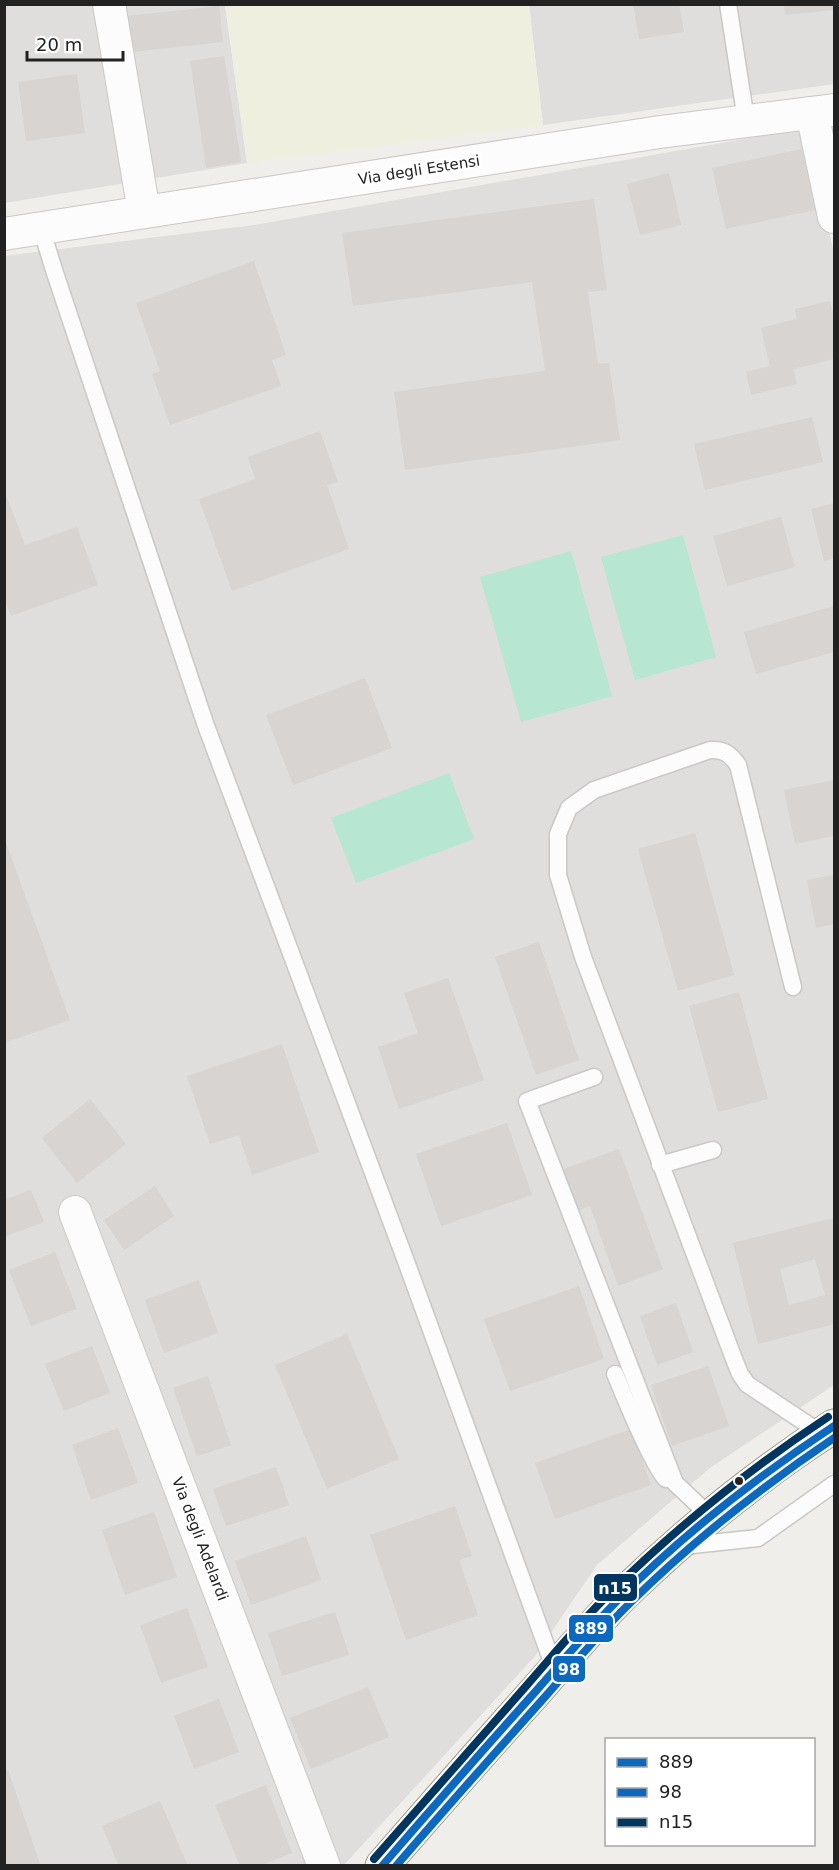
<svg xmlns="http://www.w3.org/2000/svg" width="839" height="1870" viewBox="0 0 839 1870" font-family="'DejaVu Sans',sans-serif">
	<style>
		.residential { fill: #dfdedc }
		.farmland { fill: #efefdf }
		.pitch { fill: #b7e6d2 }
		.building { fill: #d7d4d2; fill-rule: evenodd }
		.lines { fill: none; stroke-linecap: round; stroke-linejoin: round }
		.service-casing { stroke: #c9c8c7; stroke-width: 19 }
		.minor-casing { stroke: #c9c8c7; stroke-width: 34 }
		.secondary-casing { stroke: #999a82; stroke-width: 35 }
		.service { stroke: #fdfcfc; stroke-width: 16 }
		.minor { stroke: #fdfcfc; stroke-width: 32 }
		.secondary { stroke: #f4f4ed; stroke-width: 33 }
		.bus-1-casing { stroke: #fff; stroke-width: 12 }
		.bus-2-casing { stroke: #fff; stroke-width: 12 }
		.bus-3-casing { stroke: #fff; stroke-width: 12 }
		.bus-1 { stroke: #0c69bf; stroke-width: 8 }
		.bus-2 { stroke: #0c69bf; stroke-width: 8 }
		.bus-3 { stroke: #00365f; stroke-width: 8 }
		.bus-dot { fill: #222; stroke: #fff; stroke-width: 2 }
		.labels { text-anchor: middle; stroke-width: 5; stroke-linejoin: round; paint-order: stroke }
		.street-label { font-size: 15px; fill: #222; stroke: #fff }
		.line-badge { stroke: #fff; stroke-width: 2 }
		.badge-label { font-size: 16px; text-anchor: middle; font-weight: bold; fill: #fff }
	</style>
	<rect width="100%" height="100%" fill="#f0eeeb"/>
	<!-- residential -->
	<g class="residential">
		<path d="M5,5H225L247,163L5,203Z"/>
		<path d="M529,5H834V84L543,125Z"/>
		<path d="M807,128L834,254V1385L710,1468L597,1565L535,1656L344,1865H5L4,256L254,225Z"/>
	</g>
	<!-- farmland -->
	<path class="farmland" d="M225,5H529L543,125L247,163Z"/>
	<!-- pitch -->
	<g class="pitch">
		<path d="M683,535L716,657L635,680L601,557Z"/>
		<path d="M571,551L612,696L521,722L480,577Z"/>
		<path d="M449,773L474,839L356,883L331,818Z"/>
	</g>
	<!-- building -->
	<g class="building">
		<path d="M633,4H679L684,32L639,39Z"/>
		<path d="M784,4H834V10L785,15Z"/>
		<path d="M219,6L223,42L132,52L128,16Z"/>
		<path d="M224,56L241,162L206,168L190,61Z"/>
		<path d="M77,74L85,133L26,141L18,82Z"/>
		<path d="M802,149L815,210L726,229L712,168Z"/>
		<path d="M669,173L681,225L640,235L627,184Z"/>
		<path d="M594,199L607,290L588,292L598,364L609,363L620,440L405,470L394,392L545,371L532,282L353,306L342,233Z"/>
		<path d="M254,261L286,355L272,360L281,386L170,425L152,374L160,371L136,303Z"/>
		<path d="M830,301L834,318V359L793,369L797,384L751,395L746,372L770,366L761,328L797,319L795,309Z"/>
		<path d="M812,417L823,462L705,490L694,444Z"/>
		<path d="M320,431L338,482L327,485L349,549L232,591L199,499L255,479L248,457Z"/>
		<path d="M4,490L25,545L77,527L98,585L11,616L6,603L4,604Z"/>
		<path d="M834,503V558L824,561L811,509Z"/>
		<path d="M781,517L795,567L727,586L713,536Z"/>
		<path d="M834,606V652L756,674L744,632Z"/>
		<path d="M365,678L392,748L293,785L266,715Z"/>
		<path d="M834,780V836L795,844L784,790Z"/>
		<path d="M695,833L734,975L678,991L638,849Z"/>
		<path d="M4,837L70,1020L4,1043Z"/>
		<path d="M834,875V924L816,928L807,880Z"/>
		<path d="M539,942L579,1060L536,1075L495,957Z"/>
		<path d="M448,978L484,1080L399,1109L378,1047L418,1033L404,993Z"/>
		<path d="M739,992L768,1099L718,1112L689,1006Z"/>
		<path d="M282,1044L319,1152L252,1175L239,1135L210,1144L187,1076Z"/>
		<path d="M90,1099L126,1144L77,1183L42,1138Z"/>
		<path d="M507,1123L532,1195L441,1226L416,1154Z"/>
		<path d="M619,1149L663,1269L618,1286L590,1206L578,1211L563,1169Z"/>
		<path d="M155,1186L174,1216L124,1250L104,1220Z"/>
		<path d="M31,1190L44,1222L4,1237V1200Z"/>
		<path d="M834,1218V1324L758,1344L733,1243ZM815,1259L825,1295L789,1305L780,1269Z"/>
		<path d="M55,1252L77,1309L31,1326L9,1270Z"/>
		<path d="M199,1280L218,1333L164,1353L145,1300Z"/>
		<path d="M579,1286L604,1359L510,1391L484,1319Z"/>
		<path d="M676,1303L693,1352L657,1365L640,1316Z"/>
		<path d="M347,1334L399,1459L327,1489L275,1365Z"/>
		<path d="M92,1346L110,1393L64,1411L45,1364Z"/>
		<path d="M708,1366L729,1426L672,1446L651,1385Z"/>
		<path d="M208,1376L231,1445L197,1456L173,1388Z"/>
		<path d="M118,1428L138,1483L91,1500L72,1445Z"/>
		<path d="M631,1429L651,1485L555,1519L535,1463Z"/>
		<path d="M276,1467L289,1505L226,1526L213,1489Z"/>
		<path d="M455,1506L472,1556L459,1560L478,1615L406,1640L370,1535Z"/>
		<path d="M154,1512L177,1577L125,1595L102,1530Z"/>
		<path d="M306,1536L321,1580L251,1605L235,1561Z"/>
		<path d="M187,1608L208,1667L161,1683L140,1625Z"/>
		<path d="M335,1612L349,1655L282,1676L268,1633Z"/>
		<path d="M368,1687L389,1737L311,1769L290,1718Z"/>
		<path d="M219,1699L239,1752L194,1769L174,1716Z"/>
		<path d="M8,1770L40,1864L37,1866H4V1771Z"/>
		<path d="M266,1785L292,1853L260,1866H240L215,1805Z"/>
		<path d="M160,1801L188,1866H119L102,1826Z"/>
	</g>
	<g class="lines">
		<defs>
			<g id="service">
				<path d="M728,4L746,120"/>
				<path d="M41,228L55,273L205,723L407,1264L555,1670"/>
				<path d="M793,987L738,765C730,754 724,749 710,750L594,790L569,808L558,834V875L583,957L734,1359L740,1374L747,1384L822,1434"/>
				<path d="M594,1077L527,1101L675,1483L711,1517"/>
				<path d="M660,1165L713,1150"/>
				<path d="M615,1374C622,1391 656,1473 666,1479"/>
				<path d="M683,1546L758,1538L834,1484"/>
			</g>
			<g id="minor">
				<path d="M109,4L144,212"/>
				<path d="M812,113L834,217"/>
				<path d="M4,234L660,132L834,110"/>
				<path d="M75,1212L324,1866"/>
			</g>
			<path id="secondary" d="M382,1866C433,1807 484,1749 536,1691C567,1656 597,1619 631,1587C692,1529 764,1471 834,1426"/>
		</defs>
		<!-- service casing -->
		<use href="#service" class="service-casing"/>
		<!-- minor casing -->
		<use href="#minor" class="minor-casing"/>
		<!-- secondary casing -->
		<use href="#secondary" class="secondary-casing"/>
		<!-- service -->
		<use href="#service" class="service"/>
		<!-- minor -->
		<use href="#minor" class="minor"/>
		<!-- secondary -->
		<use href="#secondary" class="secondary"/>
		<defs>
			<path id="bus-1" d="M382,1866C433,1807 484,1749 536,1691C563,1661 589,1629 618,1600C683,1534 757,1477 834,1426"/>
			<path id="bus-2" d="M396,1866C445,1809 494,1754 544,1698C571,1667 597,1636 626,1607C689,1544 760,1488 834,1438"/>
			<path id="bus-3" d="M374,1859C425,1801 476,1743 527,1685C555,1653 582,1620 612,1591C678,1526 751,1468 828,1417"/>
		</defs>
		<!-- bus-1 casing -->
		<use href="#bus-1" class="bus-1-casing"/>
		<!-- bus-2 casing -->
		<use href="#bus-2" class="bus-2-casing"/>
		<!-- bus-3 casing -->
		<use href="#bus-3" class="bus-3-casing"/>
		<!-- bus-1 -->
		<use href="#bus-1" class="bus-1"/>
		<!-- bus-2 -->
		<use href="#bus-2" class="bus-2"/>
		<!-- bus-3 -->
		<use href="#bus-3" class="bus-3"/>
	</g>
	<!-- markers -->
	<circle class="bus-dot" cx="739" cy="1481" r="5"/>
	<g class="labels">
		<!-- street labels -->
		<g class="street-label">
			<text transform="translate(419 170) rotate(-9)" y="5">Via degli Estensi</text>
			<text transform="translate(200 1539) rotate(69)" y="5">Via degli Adelardi</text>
		</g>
	</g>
	<g class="line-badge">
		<rect x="593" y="1573" width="45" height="29" rx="6" fill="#00365f"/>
		<rect x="568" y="1614" width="46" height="29" rx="6" fill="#0c69bf"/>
		<rect x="552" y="1655" width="34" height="28" rx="6" fill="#0c69bf"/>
	</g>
	<g class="badge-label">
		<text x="615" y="1594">n15</text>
		<text x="591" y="1634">889</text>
		<text x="569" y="1675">98</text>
	</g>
	<!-- border -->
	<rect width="839" height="1870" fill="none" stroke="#222222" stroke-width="12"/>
	<!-- legend -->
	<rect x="605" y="1738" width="210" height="108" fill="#ffffff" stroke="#a7a7a7" stroke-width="1.5"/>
	<rect x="617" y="1758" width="30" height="9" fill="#0c69bf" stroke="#a7a7a7" stroke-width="1.5"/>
	<text x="659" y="1768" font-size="18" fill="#222222">889</text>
	<rect x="617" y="1788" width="30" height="9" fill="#0c69bf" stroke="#a7a7a7" stroke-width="1.5"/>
	<text x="659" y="1798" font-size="18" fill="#222222">98</text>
	<rect x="617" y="1818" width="30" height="9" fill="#00365f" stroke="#a7a7a7" stroke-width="1.5"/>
	<text x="659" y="1828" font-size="18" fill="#222222">n15</text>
	<!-- scale -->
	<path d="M27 51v9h96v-9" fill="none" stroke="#222222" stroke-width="3"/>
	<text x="36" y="51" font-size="18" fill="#222222" stroke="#ffffff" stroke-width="4.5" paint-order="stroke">20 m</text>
</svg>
